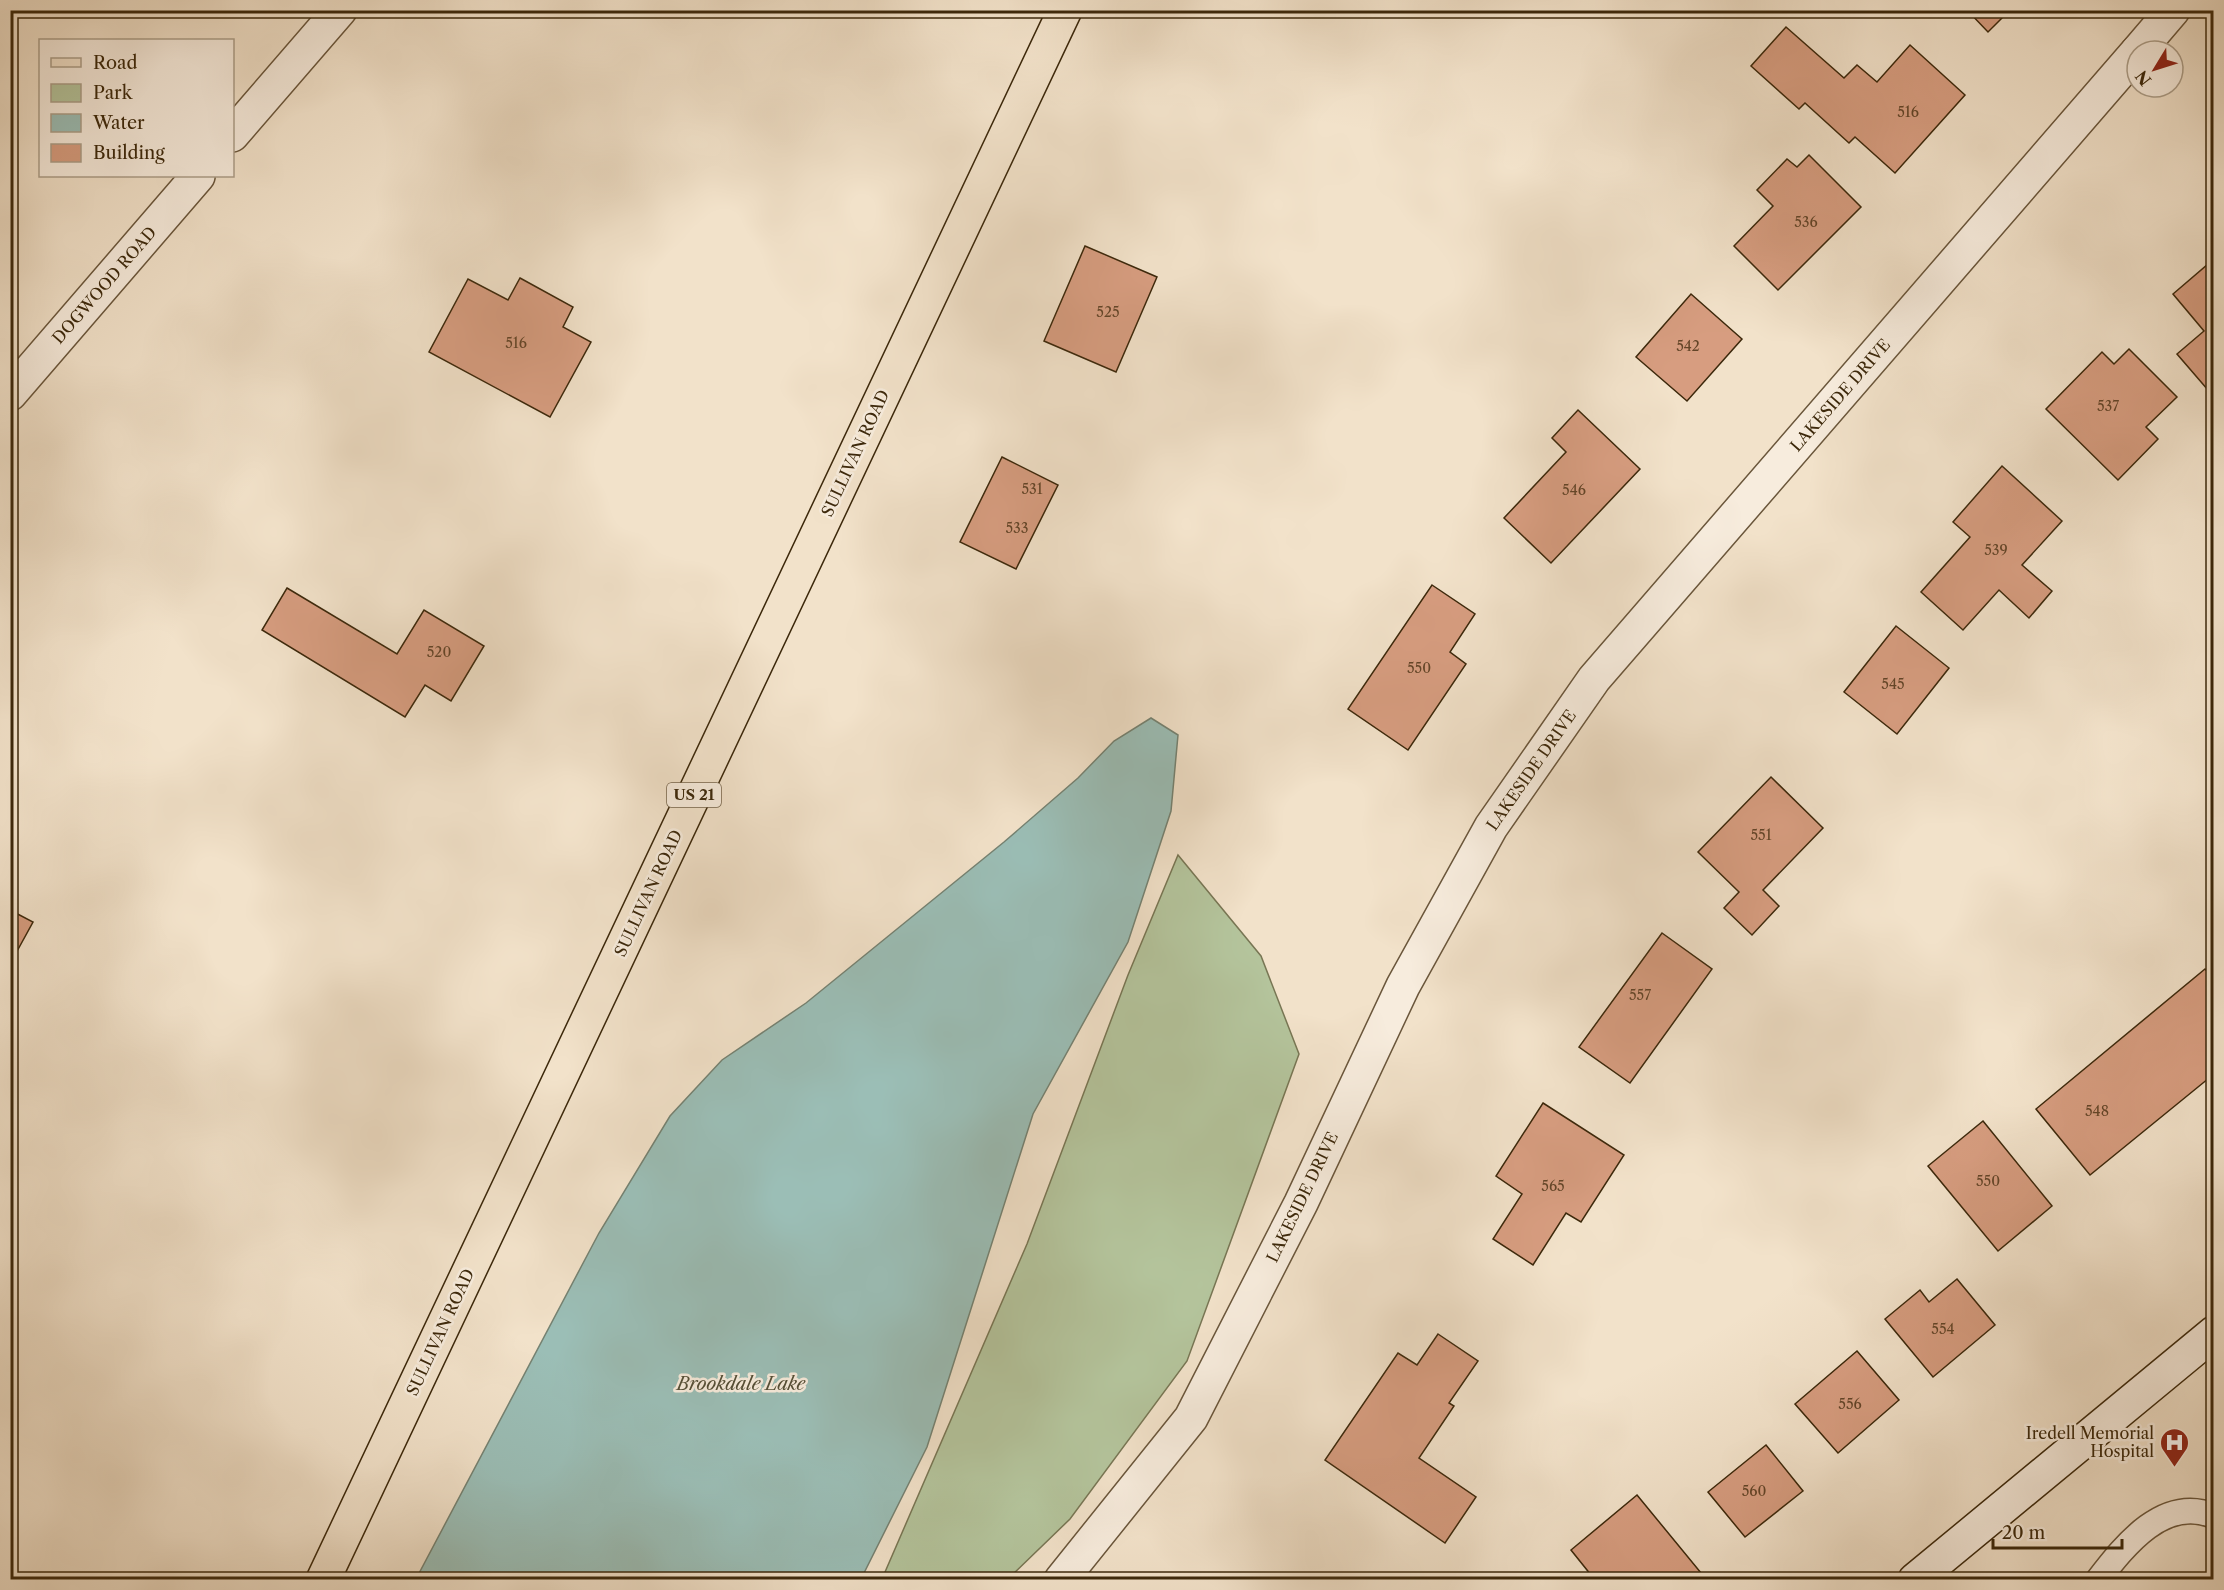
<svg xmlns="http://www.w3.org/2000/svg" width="2224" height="1590" viewBox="0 0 2224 1590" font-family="'Libre Caslon Text',serif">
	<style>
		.green { fill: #b4c49c; stroke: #787654; stroke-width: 1.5 }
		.water { fill: #9bbeb6; stroke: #758272; stroke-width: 1.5 }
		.building { fill: #d79d80; stroke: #3c280b; stroke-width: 1.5 }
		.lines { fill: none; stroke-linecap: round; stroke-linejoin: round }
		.service-casing { stroke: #6a563b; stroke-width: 27 }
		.minor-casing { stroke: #6a563b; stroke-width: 36 }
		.secondary-casing { stroke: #3c280b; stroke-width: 36 }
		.primary-casing { stroke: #3c280b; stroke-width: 36 }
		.service { stroke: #f7ecdd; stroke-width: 24 }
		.minor { stroke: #f7ecdd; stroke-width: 33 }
		.secondary { stroke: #f7ecdd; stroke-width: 33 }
		.primary { stroke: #f2e2ca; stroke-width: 33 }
		.labels { text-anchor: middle; stroke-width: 5; stroke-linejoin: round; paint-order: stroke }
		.number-label { font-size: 14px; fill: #634528 }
		.shield { fill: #f7ecdd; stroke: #74634a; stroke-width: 1.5 }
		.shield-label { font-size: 15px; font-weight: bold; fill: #3c280b }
		.street-label { font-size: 16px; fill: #3c280b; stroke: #f7ecdd }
		.poi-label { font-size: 16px; fill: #3c280b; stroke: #f7ecdd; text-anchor: end }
		.water-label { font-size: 18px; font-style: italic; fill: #544e36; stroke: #f7ecdd }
	</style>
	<rect width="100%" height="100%" fill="#f2e2ca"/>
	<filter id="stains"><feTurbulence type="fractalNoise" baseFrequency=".00333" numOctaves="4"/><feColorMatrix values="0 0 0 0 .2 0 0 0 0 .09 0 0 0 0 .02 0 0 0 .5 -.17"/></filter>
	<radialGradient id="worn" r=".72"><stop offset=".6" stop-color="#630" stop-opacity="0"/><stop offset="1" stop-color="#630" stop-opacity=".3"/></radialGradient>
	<!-- green -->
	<path class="green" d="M1178,855L1261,956L1299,1054L1187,1361L1070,1519L1008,1579H882L1027,1244L1128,975Z"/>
	<!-- water -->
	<path class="water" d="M1151,718L1178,735L1171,811L1128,942L1033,1114L927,1447L861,1579H416L599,1233L670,1116L722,1060L806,1003L1004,842L1078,778L1114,741Z"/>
	<!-- building -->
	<g class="building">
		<path d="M1967,10H2010L1988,32Z"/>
		<path d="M1786,27L1844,78L1857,65L1877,82L1910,45L1965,95L1895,173L1855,137L1849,143L1805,103L1799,109L1751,66Z"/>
		<path d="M1809,155L1861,207L1778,290L1734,246L1773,206L1757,190L1787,159L1797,167Z"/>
		<path d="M1085,246L1157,277L1116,372L1044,341Z"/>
		<path d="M2214,259V397L2177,354L2204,331L2173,294Z"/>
		<path d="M520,278L573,307L563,327L591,342L550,417L429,352L468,279L508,300Z"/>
		<path d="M1691,294L1742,339L1687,401L1636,357Z"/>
		<path d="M2129,349L2177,397L2146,427L2158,439L2118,480L2046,409L2102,352L2114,364Z"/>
		<path d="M1578,410L1640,469L1551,563L1504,518L1566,452L1552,438Z"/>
		<path d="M1002,457L1058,485L1016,569L960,542Z"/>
		<path d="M2002,466L2062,521L2022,565L2052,591L2029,618L1999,590L1963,630L1921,592L1970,537L1953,522Z"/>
		<path d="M1432,585L1475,614L1450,652L1466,664L1408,750L1348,709Z"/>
		<path d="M287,588L397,654L424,610L484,646L451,701L425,685L405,717L262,630Z"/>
		<path d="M1896,626L1949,668L1897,734L1844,692Z"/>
		<path d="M1771,777L1823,828L1763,890L1779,906L1752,935L1724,908L1739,892L1698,852Z"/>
		<path d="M10,910L33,922L10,964Z"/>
		<path d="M1662,933L1712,969L1630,1083L1579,1047Z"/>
		<path d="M2205,969L2214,979V1074L2090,1175L2036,1109Z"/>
		<path d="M1543,1103L1624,1155L1581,1222L1566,1213L1533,1265L1493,1239L1522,1194L1496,1176Z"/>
		<path d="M1983,1121L2052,1206L1998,1251L1928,1166Z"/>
		<path d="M1957,1279L1995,1325L1933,1377L1885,1319L1920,1290L1929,1302Z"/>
		<path d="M1438,1334L1478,1361L1449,1403L1454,1406L1419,1458L1476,1497L1445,1543L1325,1460L1398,1353L1417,1365Z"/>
		<path d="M1857,1351L1899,1400L1838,1453L1795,1404Z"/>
		<path d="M1766,1445L1803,1491L1745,1537L1708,1492Z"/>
		<path d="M1637,1495L1706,1579V1580H1586L1591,1575L1571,1550Z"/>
	</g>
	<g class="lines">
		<defs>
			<path id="service" d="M2098,1580C2125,1545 2164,1495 2214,1516"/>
			<g id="minor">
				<path d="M2138,51L2173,10"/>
				<path d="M232,135L340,10"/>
				<path d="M10,394L198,176"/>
				<path d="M1061,1580L1191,1418L1301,1203L1403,986L1491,827L1594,679L2137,52"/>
			</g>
			<path id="secondary" d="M1915,1580L2214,1333"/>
			<path id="primary" d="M323,1580L1065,10"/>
		</defs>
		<!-- service casing -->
		<use href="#service" class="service-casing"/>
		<!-- minor casing -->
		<use href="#minor" class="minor-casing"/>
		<!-- secondary casing -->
		<use href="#secondary" class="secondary-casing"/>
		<!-- primary casing -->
		<use href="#primary" class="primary-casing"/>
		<!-- service -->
		<use href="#service" class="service"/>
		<!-- minor -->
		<use href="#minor" class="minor"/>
		<!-- secondary -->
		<use href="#secondary" class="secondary"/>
		<!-- primary -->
		<use href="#primary" class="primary"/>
	</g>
	<!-- icons -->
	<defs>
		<symbol id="hospital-pin" viewBox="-11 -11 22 30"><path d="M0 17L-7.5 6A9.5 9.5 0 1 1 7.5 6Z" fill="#8f2418" stroke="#f7ecdd"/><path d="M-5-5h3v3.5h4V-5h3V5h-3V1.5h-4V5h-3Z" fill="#fff"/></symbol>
	</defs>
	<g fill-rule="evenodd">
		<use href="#hospital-pin" x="2158" y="1426" width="33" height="45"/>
	</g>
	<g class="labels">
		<!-- number labels -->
		<g class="number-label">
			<text x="1908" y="117">516</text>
			<text x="1806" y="227">536</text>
			<text x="1108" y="317">525</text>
			<text x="516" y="348">516</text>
			<text x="1688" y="351">542</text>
			<text x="2108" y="411">537</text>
			<text x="1032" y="494">531</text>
			<text x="1574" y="495">546</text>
			<text x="1017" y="533">533</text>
			<text x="1996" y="555">539</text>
			<text x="439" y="657">520</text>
			<text x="1419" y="673">550</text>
			<text x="1893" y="689">545</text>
			<text x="1761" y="840">551</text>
			<text x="1640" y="1000">557</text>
			<text x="2097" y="1116">548</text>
			<text x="1988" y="1186">550</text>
			<text x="1553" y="1191">565</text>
			<text x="1943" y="1334">554</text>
			<text x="1850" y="1409">556</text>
			<text x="1754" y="1496">560</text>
		</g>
		<!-- shield labels -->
		<rect class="shield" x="667" y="783" width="54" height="24" rx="4.5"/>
		<g class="shield-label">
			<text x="694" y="800">US 21</text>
		</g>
		<!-- street labels -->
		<g class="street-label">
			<text transform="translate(104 285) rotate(-49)" y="6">DOGWOOD ROAD</text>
			<text transform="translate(1840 395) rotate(-49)" y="6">LAKESIDE DRIVE</text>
			<text transform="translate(855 453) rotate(-65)" y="6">SULLIVAN ROAD</text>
			<text transform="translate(1531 770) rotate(-55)" y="6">LAKESIDE DRIVE</text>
			<text transform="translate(648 893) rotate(-65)" y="6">SULLIVAN ROAD</text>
			<text transform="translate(1302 1197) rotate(-64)" y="6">LAKESIDE DRIVE</text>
			<text transform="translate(440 1332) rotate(-65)" y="6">SULLIVAN ROAD</text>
		</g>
		<!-- poi labels -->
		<g class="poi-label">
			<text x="2154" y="1439">Iredell Memorial<tspan x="2154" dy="18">Hospital</tspan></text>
		</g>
		<!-- water labels -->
		<g class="water-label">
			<text x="741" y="1390">Brookdale Lake</text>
		</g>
	</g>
	<!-- margin -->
	<rect width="2224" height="1590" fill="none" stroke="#f2e2ca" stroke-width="36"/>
	<rect x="12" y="12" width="2200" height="1566" fill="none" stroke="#3c280b" stroke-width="3"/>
	<rect x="18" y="18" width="2188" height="1554" fill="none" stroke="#3c280b" stroke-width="1.5"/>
	<!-- legend -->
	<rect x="39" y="39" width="195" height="138" fill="#f7ecdd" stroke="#ac9e89" stroke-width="1.5"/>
	<rect x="51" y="58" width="30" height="9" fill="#f2e2ca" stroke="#ac9e89" stroke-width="1.5"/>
	<text x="93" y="69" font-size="18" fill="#3c280b">Road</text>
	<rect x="51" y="84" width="30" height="18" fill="#b4c49c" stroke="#ac9e89" stroke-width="1.5"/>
	<text x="93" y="99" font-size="18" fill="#3c280b">Park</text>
	<rect x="51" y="114" width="30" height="18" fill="#9bbeb6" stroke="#ac9e89" stroke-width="1.5"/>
	<text x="93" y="129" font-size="18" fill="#3c280b">Water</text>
	<rect x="51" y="144" width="30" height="18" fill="#d79d80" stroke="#ac9e89" stroke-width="1.5"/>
	<text x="93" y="159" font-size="18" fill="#3c280b">Building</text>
	<!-- north arrow -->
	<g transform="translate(2155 69) rotate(232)"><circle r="28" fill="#f7ecdd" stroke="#ac9e89" stroke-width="1.5"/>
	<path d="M0-4.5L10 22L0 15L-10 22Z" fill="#8f2418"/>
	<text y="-9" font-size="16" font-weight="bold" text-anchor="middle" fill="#3c280b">N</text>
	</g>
	<!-- scale -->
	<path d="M1993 1539v9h129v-9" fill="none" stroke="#3c280b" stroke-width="3"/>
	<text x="2002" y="1539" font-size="18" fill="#3c280b" stroke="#f7ecdd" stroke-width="4.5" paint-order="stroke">20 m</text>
	<rect width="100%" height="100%" filter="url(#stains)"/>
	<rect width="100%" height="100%" fill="url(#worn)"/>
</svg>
